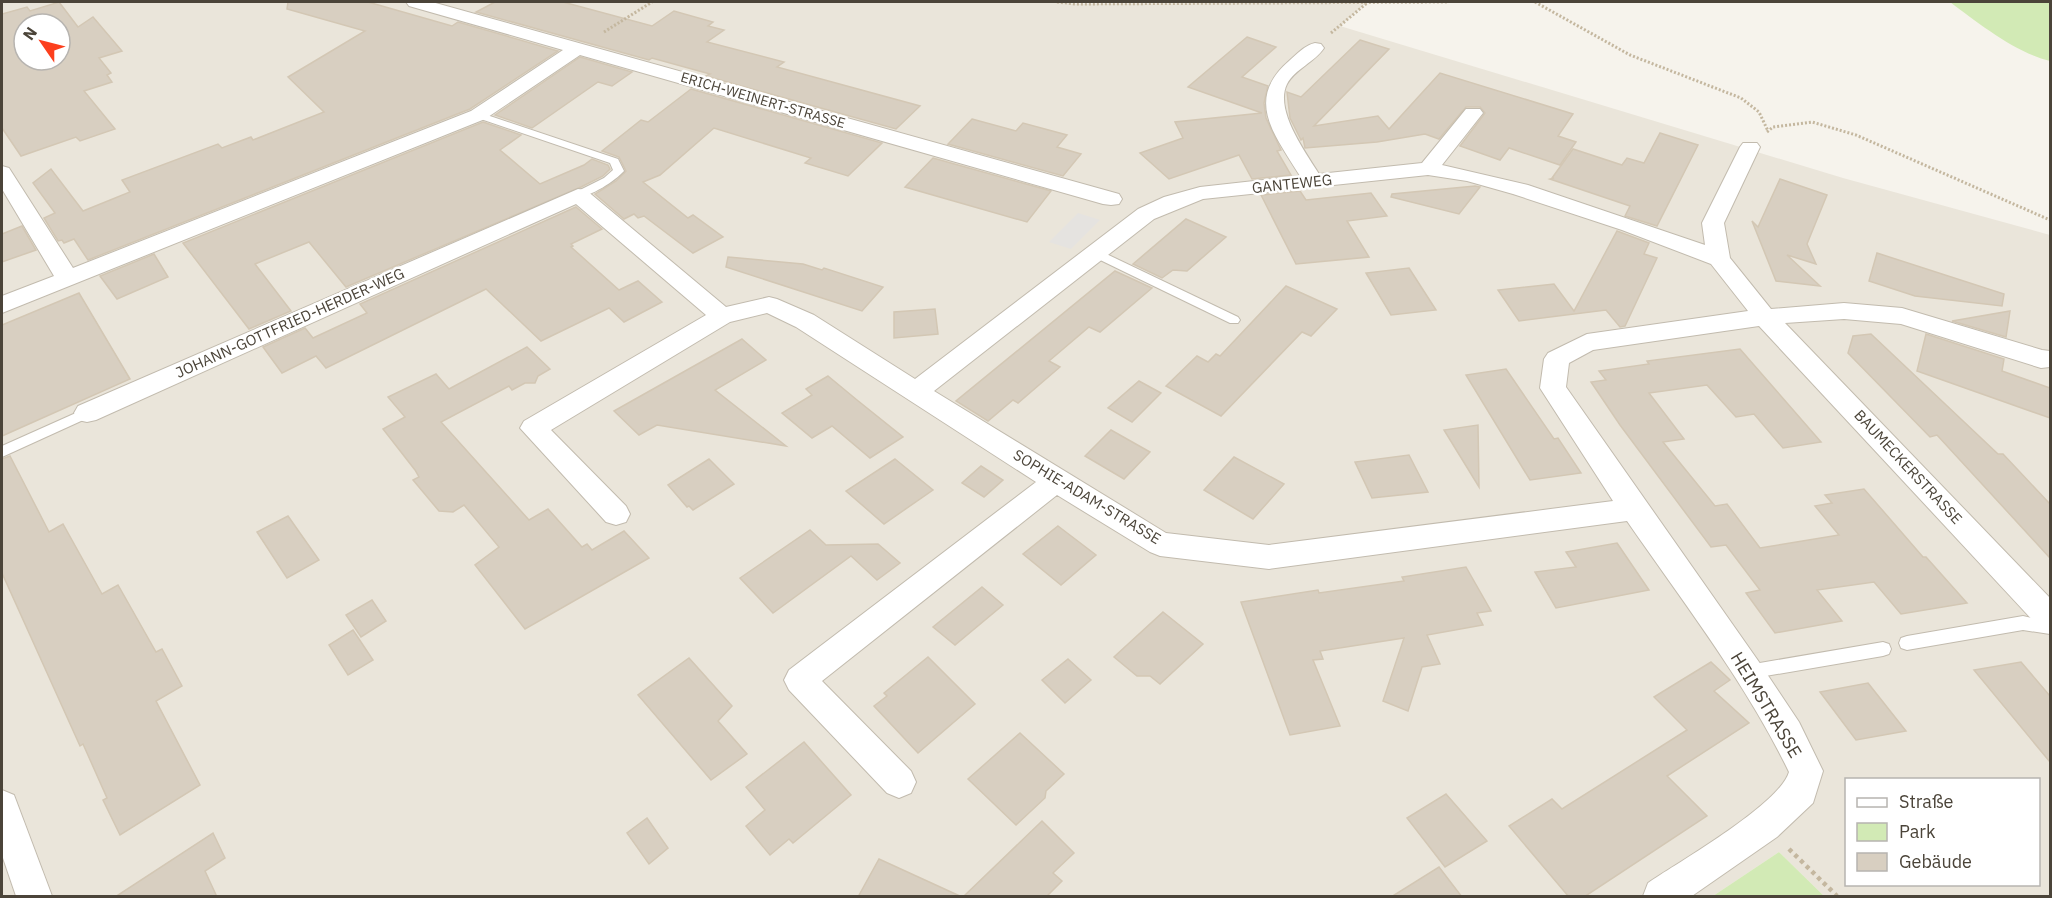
<svg xmlns="http://www.w3.org/2000/svg" width="2052" height="898" viewBox="0 0 2052 898" font-family="'IBM Plex Sans',sans-serif">
	<style>
		.residential { fill: #eae5da; fill-rule: evenodd }
		.green { fill: #d2eab5 }
		.parking { fill: #e5e3e0 }
		.building { fill: #d8cfc1; stroke: #d3c7b4; stroke-width: 1.5; fill-rule: evenodd }
		.lines { fill: none; stroke-linecap: round; stroke-linejoin: round }
		.service-casing { stroke: #c2bbae; stroke-width: 2 }
		.minor-casing { stroke: #c2bbae; stroke-width: 2 }
		.path-far1 { stroke: #c4b79f; stroke-width: 3; stroke-dasharray: 2 2; stroke-linecap: butt }
		.path { stroke: #c4b79f; stroke-width: 4.5; stroke-dasharray: 4 4; stroke-linecap: butt }
		.service { fill: #fff; fill-rule: evenodd }
		.minor { fill: #fff; fill-rule: evenodd }
		.labels { text-anchor: middle; stroke-width: 5; stroke-linejoin: round; paint-order: stroke }
		.far-street-label { font-size: 14px; fill: #4b4439; stroke: #fff }
		.street-label { font-size: 15px; fill: #4b4439; stroke: #fff }
		.near-street-label { font-size: 18px; fill: #4b4439; stroke: #fff }
	</style>
	<rect width="100%" height="100%" fill="#f6f3ec"/>
	<!-- residential -->
	<path class="residential" d="M2,2H1057L1075,4L1367,2L1340,26L1843,178L2050,235V896H1824L1779,852L1713,896H2ZM24,24H60V60H24ZM1846,780H2038V884H1846Z"/>
	<!-- green -->
	<g class="green">
		<path d="M1950,2H2050V61C2016,53 1978,23 1950,2Z"/>
		<path d="M1779,852L1824,896H1713Z"/>
	</g>
	<!-- parking -->
	<path class="parking" d="M1078,213L1100,220L1071,249L1049,242Z"/>
	<!-- building -->
	<g class="building">
		<path d="M59,2L78,27L93,17L122,51L99,58L111,73L107,75L112,82L84,91L115,129L80,141L76,137L21,156L2,128V14L27,7L30,11ZM24,24H60V60H24Z"/>
		<path d="M288,2H368L452,26L458,22L558,51L470,109L88,260L74,239L64,243L62,240L58,241L44,218L55,213L33,183L51,169L83,211L130,192L122,180L218,144L222,148L251,137L253,140L324,112L288,77L365,31L287,9Z"/>
		<path d="M495,2H563L652,26L674,11L713,22L708,26L724,30L707,42L784,62L777,67L920,106L896,129L706,76L710,74L652,58L649,60L476,12Z"/>
		<path d="M1247,37L1276,47L1242,77L1268,86L1264,103L1266,118L1281,150L1277,151L1291,175L1252,179L1239,155L1169,179L1140,153L1183,138L1175,122L1262,113L1188,87Z"/>
		<path d="M1360,40L1389,49L1314,126L1378,116L1389,129L1440,73L1573,114L1558,136L1576,142L1560,165L1509,148L1500,160L1460,146L1485,113L1480,107H1466L1439,139L1425,134L1377,142L1305,148L1303,138L1301,140L1290,118L1287,92L1301,97Z"/>
		<path d="M580,57L632,72L612,86L598,82L532,128L495,115Z"/>
		<path d="M691,89L882,143L848,176L805,163L811,158L714,128L660,175L643,182L688,218L693,215L723,237L693,253L644,216L638,218L634,214L624,219L595,194L616,181L626,171L619,157L602,151L641,120L648,122Z"/>
		<path d="M972,119L1016,131L1023,123L1067,135L1057,147L1081,154L1063,176L948,144Z"/>
		<path d="M483,122L521,135L500,150L540,184L584,165L592,159L608,165L610,169L603,176L581,187L346,287L309,242L255,264L291,311L249,329L183,243Z"/>
		<path d="M1660,133L1698,145L1657,226L1625,216L1630,206L1550,179L1554,178H1552L1573,149L1622,165L1627,158L1644,163Z"/>
		<path d="M933,158L1051,191L1027,222L905,187Z"/>
		<path d="M1780,179L1827,195L1807,244L1816,264L1787,255L1820,286L1776,281L1752,221L1758,227Z"/>
		<path d="M1475,186L1480,187L1459,214L1391,197L1392,194Z"/>
		<path d="M1300,191L1306,200L1371,193L1387,216L1347,221L1369,257L1296,264L1261,195Z"/>
		<path d="M576,207L602,229L571,244L573,246L571,247L619,290L638,281L662,302L624,322L609,308L541,341L486,289L326,368L316,356L282,373L263,347L305,328L313,338L367,313L360,304Z"/>
		<path d="M1186,219L1226,237L1187,271L1173,270L1162,278L1133,264Z"/>
		<path d="M22,226L36,250L2,262V234Z"/>
		<path d="M1617,231L1649,243L1644,254L1657,258L1625,326L1620,327L1606,310L1519,321L1498,290L1554,284L1574,311Z"/>
		<path d="M1877,253L2004,294L2002,306L1915,296L1869,281Z"/>
		<path d="M154,254L168,277L117,299L100,276Z"/>
		<path d="M728,257L803,264L822,270L824,268L883,287L862,311L726,267Z"/>
		<path d="M1409,268L1436,310L1391,315L1366,273Z"/>
		<path d="M1115,271L1152,288L1100,332L1089,327L1049,361L1060,367L1018,403L1013,400L988,421L956,401Z"/>
		<path d="M1286,286L1337,309L1311,336L1302,332L1221,416L1166,386L1197,356L1208,362L1216,354L1220,356Z"/>
		<path d="M79,293L130,379L2,436V325Z"/>
		<path d="M935,309L938,334L894,338V312Z"/>
		<path d="M2010,311L2006,337L1952,321Z"/>
		<path d="M1871,334L1998,454H2003L2050,504V558L1937,435L1930,437L1848,353L1853,336Z"/>
		<path d="M1926,334L2004,359L2002,371L2050,388V418L1917,371Z"/>
		<path d="M742,339L766,360L715,390L786,446L657,425L639,435L614,411Z"/>
		<path d="M527,347L550,369L538,376L535,383H525L512,390L509,386L441,422L529,520L548,509L582,547L587,544L592,550L624,531L649,558L525,629L475,565L499,547L464,505L453,512L439,511L413,480L419,477L415,470L383,429L405,417L388,397L436,374L449,389Z"/>
		<path d="M1740,349L1821,442L1783,448L1754,414L1736,417L1707,385L1649,393L1684,439L1663,442L1715,506L1727,504L1760,548L1839,535L1815,506L1832,503L1825,495L1864,489L1923,557H1926L1967,603L1901,614L1874,582L1817,590L1842,621L1775,633L1746,593L1760,590L1726,545L1711,547L1620,425L1591,382L1606,380L1599,371L1649,364L1647,361Z"/>
		<path d="M1506,369L1554,439L1558,438L1581,473L1530,480L1466,375Z"/>
		<path d="M828,376L857,400L903,437L870,458L832,426L812,438L782,413L812,395L806,389Z"/>
		<path d="M1139,381L1161,393L1132,422L1108,408Z"/>
		<path d="M1478,425L1479,487L1444,430Z"/>
		<path d="M1111,430L1150,452L1124,479L1085,456Z"/>
		<path d="M1409,455L1428,492L1372,498L1355,462Z"/>
		<path d="M10,456L49,532L63,524L102,594L118,585L156,652L162,649L182,686L156,701L200,785L120,835L103,800L107,798L83,744L80,746L2,573V459Z"/>
		<path d="M1234,457L1284,484L1253,519L1204,490Z"/>
		<path d="M709,459L734,484L693,510L689,506L687,507L668,485Z"/>
		<path d="M895,459L933,490L884,524L846,491Z"/>
		<path d="M981,466L1003,480L984,497L962,483Z"/>
		<path d="M288,516L319,560L287,578L257,532Z"/>
		<path d="M1058,526L1096,555L1061,585L1023,554Z"/>
		<path d="M810,530L826,545L878,544L900,563L877,580L851,556L773,613L740,578Z"/>
		<path d="M1617,543L1649,590L1556,608L1535,572L1576,567L1566,552Z"/>
		<path d="M1466,567L1491,611L1477,613L1483,625L1427,635L1440,664L1422,667L1408,711L1383,701L1404,638L1320,651L1323,659L1313,660L1340,726L1290,735L1241,602L1318,590L1319,593L1404,581L1402,577Z"/>
		<path d="M982,587L1003,605L955,645L933,627Z"/>
		<path d="M372,600L386,621L361,637L346,615Z"/>
		<path d="M1163,612L1203,644L1160,684L1150,676H1137L1114,657Z"/>
		<path d="M353,630L373,660L348,675L329,645Z"/>
		<path d="M928,657L975,704L918,753L874,706L887,696L884,693Z"/>
		<path d="M689,658L732,706L718,721L747,754L711,780L638,695Z"/>
		<path d="M1068,659L1091,680L1065,703L1042,680Z"/>
		<path d="M1711,662L1730,680L1714,691L1749,723L1667,776L1707,816L1584,897H1569L1509,826L1552,799L1562,809L1687,730L1654,697Z"/>
		<path d="M2021,662L2050,696V762L1974,670Z"/>
		<path d="M1868,683L1906,731L1856,740L1820,692Z"/>
		<path d="M1020,733L1064,774L1046,791L1045,798L1016,825L968,779Z"/>
		<path d="M804,742L851,795L793,843L789,839L770,855L746,826L765,810L746,787Z"/>
		<path d="M1446,794L1487,841L1445,867L1407,818Z"/>
		<path d="M647,818L668,848L649,864L627,833Z"/>
		<path d="M1042,821L1074,853L1053,873L1062,881L1046,897H963Z"/>
		<path d="M213,833L225,858L205,871L217,897H115Z"/>
		<path d="M879,859L962,897H858Z"/>
		<path d="M1439,867L1462,897H1391Z"/>
	</g>
	<g class="lines">
		<defs>
			<g id="service">
				<path d="M478,112L618,159L624,171C615,181 588,199 574,197V193L604,178L613,170L610,163L475,117L473,115Z"/>
				<path d="M1096,249L1238,317L1240,320L1238,323H1230L1092,256V250Z"/>
				<path d="M87,408L94,413L92,416L2,457V446Z"/>
				<path d="M2023,616L2050,622V634L2023,630L1907,650L1901,648L1899,643L1901,638L1907,636Z"/>
				<path d="M1883,642L1889,644L1891,649L1889,654L1883,656L1748,679L1742,677L1740,672L1742,667L1748,665Z"/>
			</g>
			<g id="minor">
				<path d="M406,2H432L1119,194L1122,199L1119,204L1111,205L1103,204L580,55L485,119L2,313V296L54,276L2,189V166L9,168L73,268L471,111L563,50L409,6Z"/>
				<path d="M1315,43L1321,44L1324,48C1315,62 1295,69 1287,84C1274,110 1306,153 1319,174L1422,163L1466,109H1480L1483,113L1442,165L1528,185L1705,245L1702,223L1740,147L1743,143H1757L1760,147L1724,223L1730,258L1771,309L1844,303L1902,308L2042,350L2050,351V367L2041,368L1901,324L1844,319L1785,323L2050,598V631L2039,627L1759,326L1593,350L1569,363L1566,387L1759,662L1799,722L1823,771L1813,803L1777,837L1692,896H1643L1648,883C1679,862 1780,804 1789,772C1746,683 1683,602 1627,521L1269,569L1160,556L1150,552L1057,495L822,681L911,771L916,782L911,793L899,798L887,793L789,690L784,680L789,670L1036,482L796,327L767,313L730,322L551,430L626,506L630,514L626,522L616,525L606,522L520,428L524,421L706,315L576,204L96,420L87,422L78,420L74,413L78,406L578,189L586,190L726,307L769,297L777,299L814,315L915,379L1138,209L1164,197L1200,187L1300,176C1275,135 1244,100 1289,61C1297,54 1305,45 1315,43ZM1428,175L1467,181L1513,194L1622,230L1711,264L1748,311L1587,334L1548,353L1544,359L1540,388L1613,501L1269,545L1166,533L934,391L1154,219L1203,199Z"/>
				<path d="M2,790L14,795L52,896H16L2,855Z"/>
			</g>
		</defs>
		<!-- service casing -->
		<use href="#service" class="service-casing"/>
		<!-- minor casing -->
		<use href="#minor" class="minor-casing"/>
		<!-- path-far1 -->
		<g class="path-far1">
			<path d="M1057,2L1075,4L1447,2"/>
			<path d="M1535,2L1630,55L1741,98L1759,112L1768,131"/>
			<path d="M604,32L652,2"/>
			<path d="M1331,33L1367,3"/>
			<path d="M1767,132L1773,127L1812,122L1856,135L2050,220"/>
		</g>
		<!-- path -->
		<path class="path" d="M1789,849L1837,896"/>
		<!-- service -->
		<use href="#service" class="service"/>
		<!-- minor -->
		<use href="#minor" class="minor"/>
	</g>
	<g class="labels">
		<!-- far-street labels -->
		<g class="far-street-label">
			<text transform="translate(763 100) rotate(16)" y="5">ERICH-WEINERT-STRASSE</text>
		</g>
		<!-- street labels -->
		<g class="street-label">
			<text transform="translate(1292 184) rotate(-6)" y="5">GANTEWEG</text>
			<text transform="translate(290 323) rotate(-24)" y="5">JOHANN-GOTTFRIED-HERDER-WEG</text>
			<text transform="translate(1908 467) rotate(47)" y="5">BAUMECKERSTRASSE</text>
			<text transform="translate(1087 497) rotate(31)" y="5">SOPHIE-ADAM-STRASSE</text>
		</g>
		<!-- near-street labels -->
		<g class="near-street-label">
			<text transform="translate(1766 705) rotate(59)" y="6">HEIMSTRASSE</text>
		</g>
	</g>
	<!-- border -->
	<rect width="2052" height="898" fill="none" stroke="#4b4439" stroke-width="6"/>
	<!-- legend -->
	<rect x="1845" y="778" width="195" height="108" fill="#ffffff" stroke="#b7b4b0" stroke-width="1.5"/>
	<rect x="1857" y="798" width="30" height="9" fill="#ffffff" stroke="#b7b4b0" stroke-width="1.5"/>
	<text x="1899" y="808" font-size="18" fill="#4b4439">Straße</text>
	<rect x="1857" y="823" width="30" height="18" fill="#d2eab5" stroke="#b7b4b0" stroke-width="1.5"/>
	<text x="1899" y="838" font-size="18" fill="#4b4439">Park</text>
	<rect x="1857" y="853" width="30" height="18" fill="#d8cfc1" stroke="#b7b4b0" stroke-width="1.5"/>
	<text x="1899" y="868" font-size="18" fill="#4b4439">Gebäude</text>
	<!-- north arrow -->
	<g transform="translate(42 42) rotate(305)"><circle r="28" fill="#ffffff" stroke="#b7b4b0" stroke-width="1.5"/>
	<path d="M0-4.5L10 22L0 15L-10 22Z" fill="#fc3f1d"/>
	<text y="-9" font-size="16" font-weight="bold" text-anchor="middle" fill="#4b4439">N</text>
	</g>
</svg>
